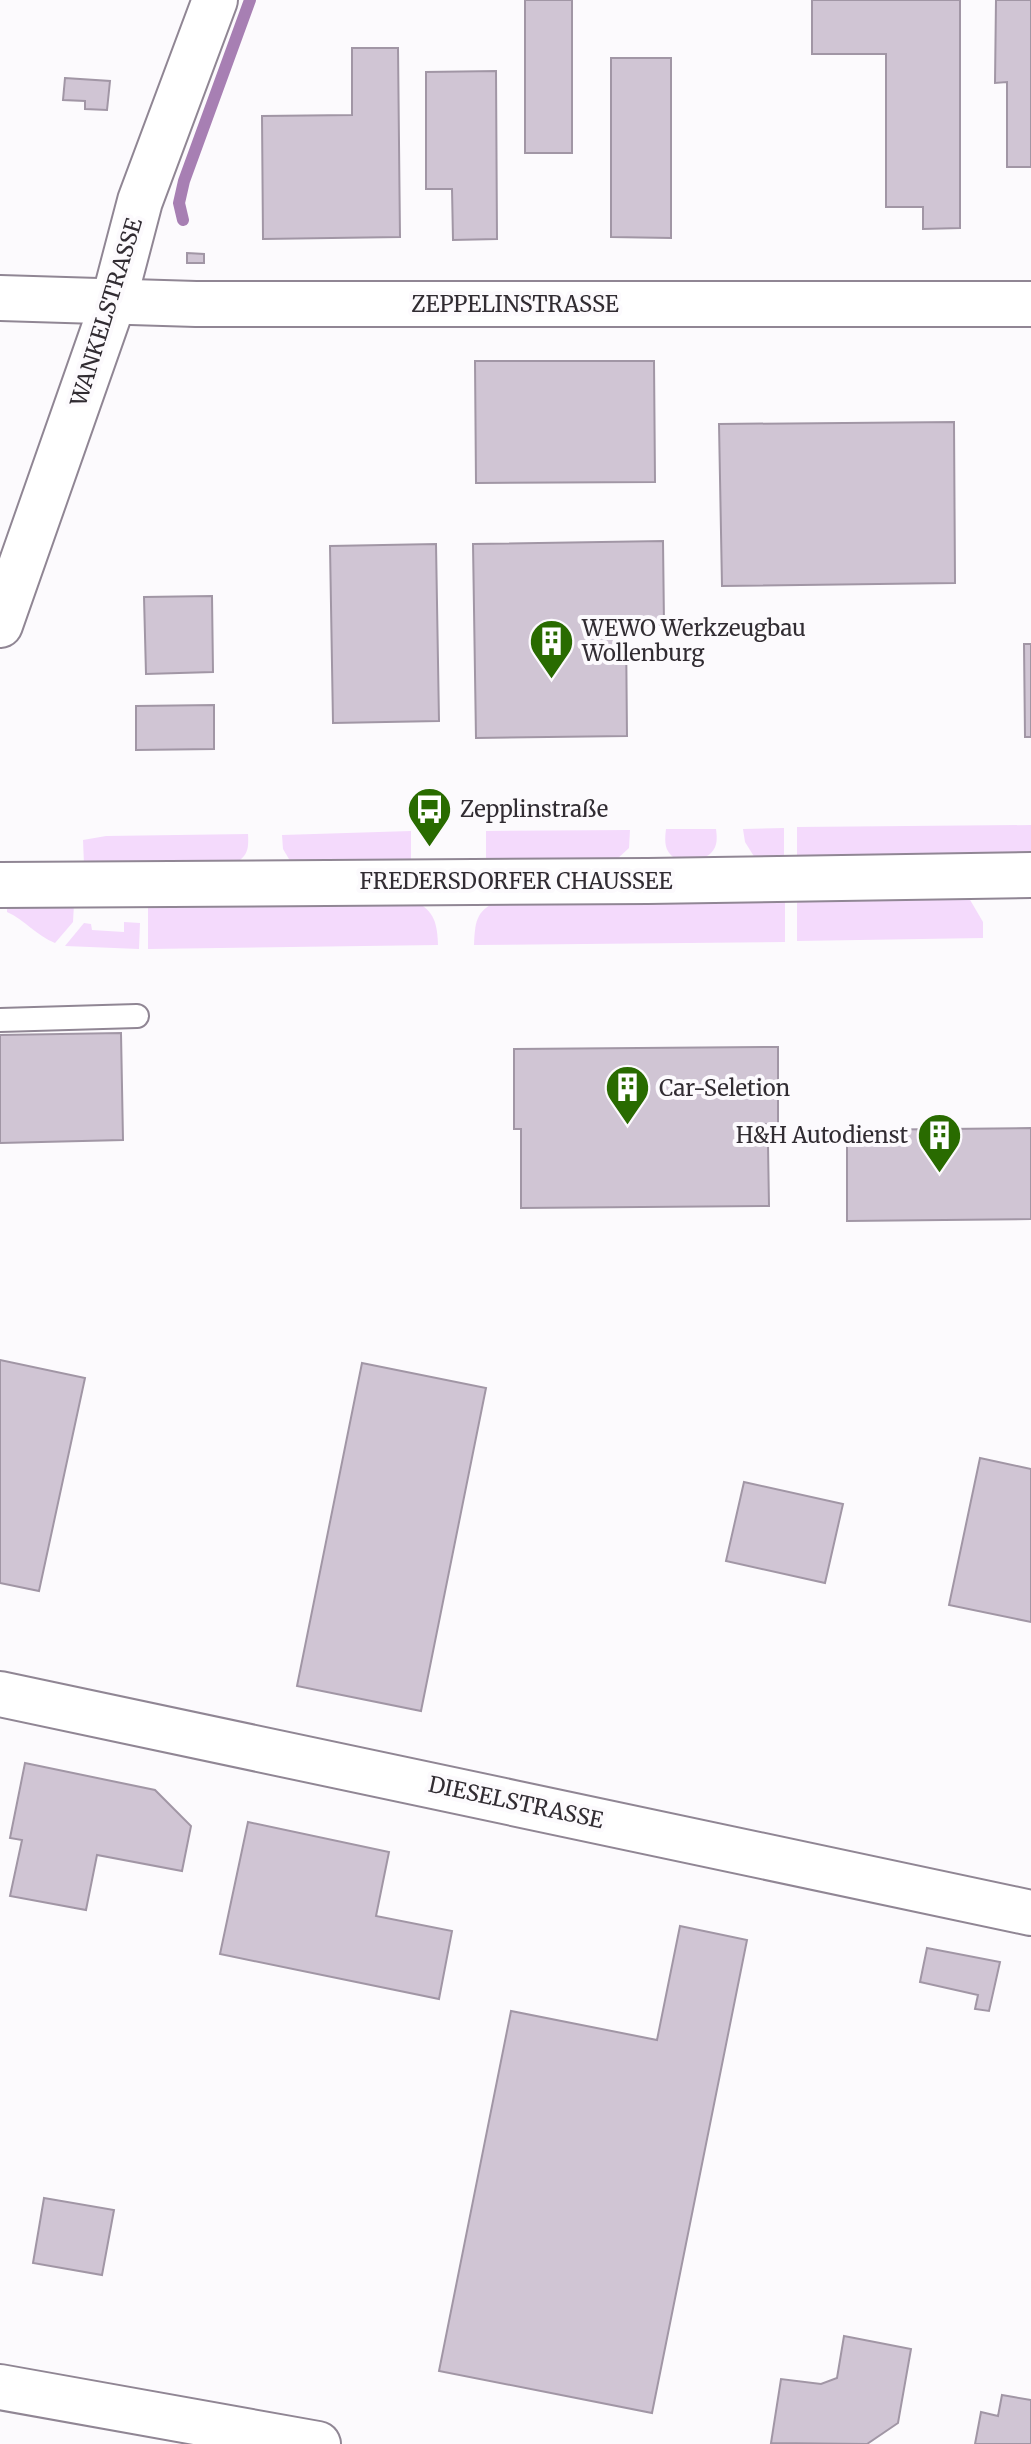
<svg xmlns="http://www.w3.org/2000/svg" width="1031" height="2444" viewBox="0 0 1031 2444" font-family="Merriweather,serif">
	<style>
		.green { fill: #f4dafc }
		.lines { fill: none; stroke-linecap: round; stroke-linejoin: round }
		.stream { stroke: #a77fb3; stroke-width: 12 }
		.building { fill: #d0c5d4; stroke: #a196a5; stroke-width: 2 }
		.lane-casing { stroke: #908694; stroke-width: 26 }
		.street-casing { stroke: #908694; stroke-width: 48 }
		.secondary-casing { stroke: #908694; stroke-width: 48 }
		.lane { stroke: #fff; stroke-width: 22 }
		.street { stroke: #fff; stroke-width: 44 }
		.secondary { stroke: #fff; stroke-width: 44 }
		.labels { text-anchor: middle; stroke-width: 8; stroke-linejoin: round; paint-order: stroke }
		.street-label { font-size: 22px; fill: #312c32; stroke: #fcfafd }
		.poi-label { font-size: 22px; fill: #312c32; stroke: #fcfafd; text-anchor: start }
	</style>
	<rect width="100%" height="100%" fill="#fcfafd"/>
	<!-- green -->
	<g class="green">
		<path d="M1031,825V855L797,858V827Z"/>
		<path d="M784,828V857L755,858L745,842L743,829Z"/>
		<path d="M666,829H716C717,837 718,846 711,853C702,862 677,864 670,854C664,847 665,838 666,829Z"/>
		<path d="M630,830L629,848L616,860L486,861V831Z"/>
		<path d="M411,831V862L292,864L283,849L282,835Z"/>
		<path d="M248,834C249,851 247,856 233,865H84L83,840L106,836Z"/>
		<path d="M966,893L983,922V938L797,941V896Z"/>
		<path d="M785,896V942L474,945C475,918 477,910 502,899Z"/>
		<path d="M410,898C433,910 437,919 438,945L148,949V904Z"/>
		<path d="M7,903L74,904L73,922L55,943C37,936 25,920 7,912Z"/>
		<path d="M124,922L140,923L139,949L65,946L84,923L91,924L92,930L124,932Z"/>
	</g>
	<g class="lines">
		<!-- stream -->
		<path class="stream" d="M183,220L179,203L184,181L250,0"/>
	</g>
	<!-- building -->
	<g class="building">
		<rect x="525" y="0" width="47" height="153"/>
		<path d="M812,0H960V228L923,229V207H886V54H812Z"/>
		<path d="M996,0H1031V167H1007V82L995,83Z"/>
		<path d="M352,48H398L400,237L263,239L262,116L352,115Z"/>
		<path d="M611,58H671V238L611,237Z"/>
		<path d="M496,71L497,239L453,240L452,189H426V72Z"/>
		<path d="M65,78L110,81L107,110L85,109V101L63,100Z"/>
		<path d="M187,253L204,254V263H187Z"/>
		<path d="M475,361H654L655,482L476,483Z"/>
		<path d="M954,422L955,583L722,586L719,424Z"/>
		<path d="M663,541L664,625H626L627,736L476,738L473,544Z"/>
		<path d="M436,544L439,721L333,723L330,546Z"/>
		<path d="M212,596L213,672L146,674L144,597Z"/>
		<path d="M1024,644H1031V737H1025Z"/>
		<path d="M214,705V749L136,750V706Z"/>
		<path d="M121,1033L123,1140L0,1143V1035Z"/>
		<path d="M778,1047V1124H743V1146L768,1145L769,1206L521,1208V1129H514V1049Z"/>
		<path d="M1031,1128V1219L847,1221V1130Z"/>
		<path d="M0,1360L85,1378L39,1591L0,1583Z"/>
		<path d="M362,1363L486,1388L421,1711L297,1686Z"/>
		<path d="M980,1458L1031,1469V1622L949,1605Z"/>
		<path d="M744,1482L843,1504L825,1583L726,1561Z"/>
		<path d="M25,1763L155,1790L191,1826L182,1871L97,1855L86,1910L10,1896L22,1840L10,1838Z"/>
		<path d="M248,1822L389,1852L376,1916L452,1931L439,1999L220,1954Z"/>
		<path d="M680,1926L747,1940L652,2413L439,2371L511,2011L657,2040Z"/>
		<path d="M927,1948L1000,1962L989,2011L975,2009L978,1995L920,1982Z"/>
		<path d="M44,2198L114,2210L102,2275L33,2263Z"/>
		<path d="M844,2336L911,2349L898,2423L867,2444L771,2443L781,2379L821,2384L837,2378Z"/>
		<path d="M1002,2395L1031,2400V2444H975L981,2412L998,2416Z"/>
	</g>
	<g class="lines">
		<defs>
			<path id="lane" d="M0,1020L137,1016"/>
			<g id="street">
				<path d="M0,298L196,304H1031"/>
				<path d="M0,625L114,300L140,201L215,0"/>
				<path d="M0,1694L1031,1913"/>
				<path d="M0,2387L318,2444"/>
			</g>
			<path id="secondary" d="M0,885L648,881L1031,875"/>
		</defs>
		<!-- lane casing -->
		<use href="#lane" class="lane-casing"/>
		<!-- street casing -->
		<use href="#street" class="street-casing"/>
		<!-- secondary casing -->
		<use href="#secondary" class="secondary-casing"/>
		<!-- lane -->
		<use href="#lane" class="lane"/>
		<!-- street -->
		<use href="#street" class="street"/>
		<!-- secondary -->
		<use href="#secondary" class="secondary"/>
	</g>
	<!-- icons -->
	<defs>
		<symbol id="building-pin" viewBox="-11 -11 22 30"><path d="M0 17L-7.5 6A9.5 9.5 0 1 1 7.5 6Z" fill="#296b00" stroke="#fcfafd"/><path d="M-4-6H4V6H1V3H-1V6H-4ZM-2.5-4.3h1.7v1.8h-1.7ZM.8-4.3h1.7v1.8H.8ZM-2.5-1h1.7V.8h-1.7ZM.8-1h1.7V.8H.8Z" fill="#fff"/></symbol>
		<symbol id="bus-pin" viewBox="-11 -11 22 30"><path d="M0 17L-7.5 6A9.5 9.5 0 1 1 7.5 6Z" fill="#296b00" stroke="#fcfafd"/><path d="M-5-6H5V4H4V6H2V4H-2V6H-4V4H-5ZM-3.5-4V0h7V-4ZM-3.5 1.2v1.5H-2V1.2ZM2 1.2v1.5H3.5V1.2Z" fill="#fff"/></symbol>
	</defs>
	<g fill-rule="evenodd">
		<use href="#building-pin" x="526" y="616" width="51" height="69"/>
		<use href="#bus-pin" x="404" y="784" width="51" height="69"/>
		<use href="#building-pin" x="602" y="1062" width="51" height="69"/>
		<use href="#building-pin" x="914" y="1110" width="51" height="69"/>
	</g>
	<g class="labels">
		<!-- street labels -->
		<g class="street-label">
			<text x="515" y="312">ZEPPELINSTRASSE</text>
			<text transform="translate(106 312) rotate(-73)" y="8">WANKELSTRASSE</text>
			<text x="516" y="889">FREDERSDORFER CHAUSSEE</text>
			<text transform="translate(516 1802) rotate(12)" y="8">DIESELSTRASSE</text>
		</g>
		<!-- poi labels -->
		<g class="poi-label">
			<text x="582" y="636">WEWO Werkzeugbau<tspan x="582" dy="25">Wollenburg</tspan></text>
			<text x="460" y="817">Zepplinstraße</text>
			<text x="659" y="1096">Car-Seletion</text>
			<text x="908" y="1143" text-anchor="end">H&amp;H Autodienst</text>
		</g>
	</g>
</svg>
